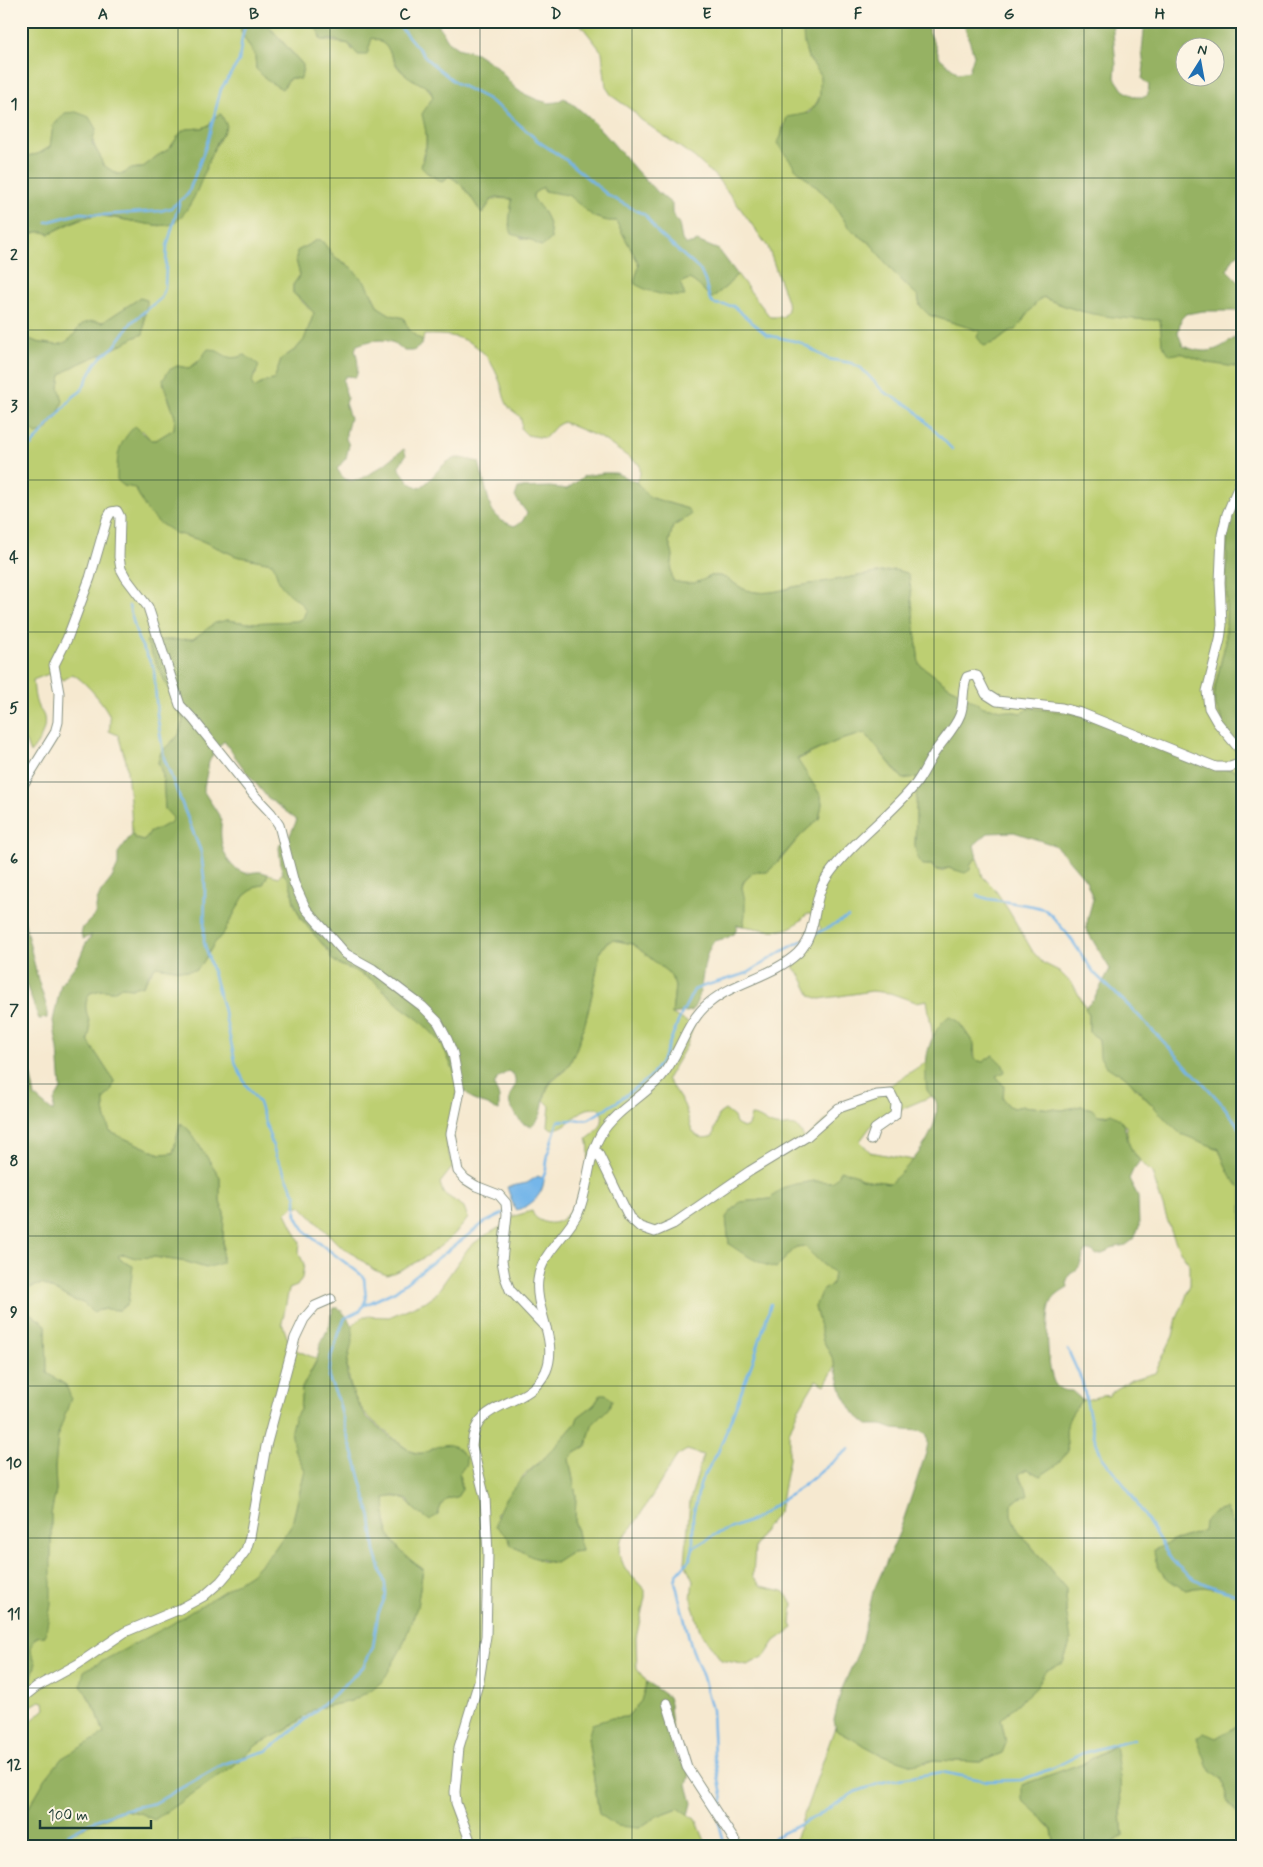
<svg xmlns="http://www.w3.org/2000/svg" width="1263" height="1867" font-family="Mynerve,sans-serif">
  <style>
    .green { fill: #bdcf72; stroke: #6e8653; fill-rule: evenodd }
    .forest { fill: #96b264; stroke: #5a784c; fill-rule: evenodd }
    .water { fill: #75b6e9; stroke: #4a7a8e }
    .lines { fill: none; stroke-linecap: round; stroke-linejoin: round }
    .stream { stroke: #75b6e9; stroke-width: 2.5 }
    .minor-casing { stroke: #8a9382; stroke-width: 11 }
    .minor { stroke: #fff; stroke-width: 9 }
    .grid { fill: none; stroke: #1f3d34; stroke-width: 1; stroke-opacity: 0.55 }
    .neatline { fill: none; stroke: #1f3d34; stroke-width: 2 }
    .grid-label { font-size: 16px; text-anchor: middle; font-weight: bold; fill: #1f3d34 }
  </style>
  <rect width="100%" height="100%" fill="#fcf5e5"/>
  <filter id="ink" filterUnits="userSpaceOnUse"><feTurbulence type="fractalNoise" baseFrequency=".02" numOctaves="2"/><feDisplacementMap in="SourceGraphic" scale="10" xChannelSelector="R" yChannelSelector="G"/><feConvolveMatrix kernelMatrix="1 2 1 2 8 2 1 2 1" color-interpolation-filters="sRGB"/></filter>
  <filter id="wash" filterUnits="userSpaceOnUse"><feTurbulence type="fractalNoise" baseFrequency=".0096" numOctaves="4" result="noise"/><feDisplacementMap in="SourceGraphic" scale="20" xChannelSelector="R" yChannelSelector="G"/><feGaussianBlur stdDeviation="1.12" result="paint"/><feColorMatrix in="noise" values="0 0 0 0 0 0 0 0 0 0 0 0 0 0 0 0 0 1.4 0 .05"/><feComposite in="paint" operator="in"/></filter>
  <g filter="url(#wash)">
    <rect width="100%" height="100%" fill="#f6e9d0"/>
    <g class="green">
      <path d="M 21,21 L 241,21 L 241,32 L 255,56 L 256,69 L 285,86 L 290,78 L 301,79 L 303,65 L 269,26 L 269,21 L 309,21 L 318,31 L 321,40 L 349,44 L 352,50 L 372,38 C 395,46 388,57 400,70 C 411,81 427,81 433,97 L 423,114 L 426,131 L 426,146 L 422,158 L 426,172 L 442,182 L 449,176 C 464,184 473,200 482,214 C 495,197 488,198 512,199 L 509,226 L 521,238 L 531,240 L 538,245 L 542,246 L 551,239 C 549,218 546,214 533,199 L 533,194 L 543,187 L 544,191 C 552,192 561,192 568,195 C 589,204 584,221 616,221 L 638,262 L 639,268 L 635,278 L 684,292 L 681,286 L 682,282 L 689,279 C 697,282 704,292 712,298 L 728,285 L 737,274 L 770,317 L 783,317 L 788,310 L 787,301 L 768,247 L 735,201 L 716,177 L 694,157 L 640,119 L 633,111 L 612,96 L 606,87 L 602,52 L 578,21 L 802,21 C 804,31 804,44 807,55 C 809,62 818,68 820,75 C 825,107 808,113 783,125 L 781,137 L 796,169 L 830,199 L 850,229 L 871,244 L 894,273 L 918,296 L 920,306 L 929,315 L 980,331 L 996,342 L 1021,323 C 1023,317 1037,302 1042,297 C 1076,313 1124,320 1161,319 L 1162,344 C 1189,358 1212,363 1242,368 L 1242,491 L 1232,512 L 1227,531 L 1226,641 L 1215,687 L 1214,703 L 1222,719 L 1223,730 L 1241,752 L 1242,771 L 1210,766 L 1021,713 L 983,707 L 947,685 L 919,664 L 909,576 L 907,573 L 894,570 L 793,587 C 777,592 762,595 746,590 C 735,586 725,573 711,576 C 707,577 704,580 700,582 C 691,585 682,583 673,581 L 671,571 L 673,555 L 669,542 L 673,526 L 682,522 L 688,509 L 649,497 L 636,482 L 640,474 L 640,465 L 601,438 L 563,422 L 556,426 L 545,438 L 527,435 L 521,429 C 524,411 513,416 507,404 C 503,397 503,389 500,382 C 486,344 464,333 424,335 L 423,340 C 413,336 407,329 404,318 L 391,315 L 378,307 L 367,285 L 347,264 L 335,257 L 321,240 L 317,240 L 297,251 L 296,260 L 300,275 L 293,285 L 293,293 L 314,313 L 304,340 L 296,349 L 281,359 L 274,380 L 266,381 L 254,388 C 250,381 252,378 257,373 L 238,358 C 228,358 222,356 214,349 C 203,354 199,362 189,368 L 177,366 L 163,383 L 175,417 L 174,429 L 156,440 L 151,440 L 142,430 L 123,484 L 124,486 L 135,487 L 138,494 L 175,533 L 200,540 L 236,556 L 272,563 C 276,568 275,572 278,578 C 283,592 300,597 306,611 L 303,618 L 297,621 L 248,623 L 227,620 L 215,624 L 193,639 L 146,641 L 183,720 L 179,735 L 161,752 L 158,762 L 163,776 L 165,809 L 173,817 L 171,823 L 149,833 L 144,841 L 136,839 L 132,834 L 131,810 L 126,761 L 118,735 L 109,731 C 110,726 111,720 109,715 C 105,704 82,678 72,674 L 64,680 L 51,673 L 33,680 C 34,689 34,698 38,707 C 40,710 43,713 44,717 C 47,730 38,744 30,753 L 26,742 L 21,739 L 21,375 L 24,378 L 23,406 L 63,401 L 59,387 L 61,375 C 76,363 93,358 111,350 C 122,345 131,338 143,334 C 146,324 143,316 147,306 L 140,298 L 103,322 C 73,317 81,338 61,344 C 56,346 47,343 41,343 C 33,341 27,339 21,332 L 21,241 C 31,235 37,228 49,234 L 78,220 L 96,215 L 161,226 L 213,151 L 227,126 L 216,116 L 209,125 L 202,128 L 186,129 L 179,135 L 169,149 L 157,156 L 142,168 C 124,166 125,185 102,164 C 101,154 92,147 93,137 L 53,126 L 50,147 L 38,154 L 21,157 Z"/>
      <path d="M 865,733 L 899,775 L 917,777 L 915,846 L 926,865 L 932,865 L 934,869 L 941,871 L 949,868 L 953,870 L 970,866 L 971,863 L 977,858 L 983,877 L 994,888 L 1009,911 L 1033,952 L 1043,963 L 1059,971 L 1074,986 L 1089,1014 L 1089,1032 L 1099,1039 L 1100,1047 L 1115,1072 C 1126,1073 1131,1083 1138,1091 C 1162,1116 1186,1136 1219,1149 C 1224,1161 1230,1181 1242,1189 L 1242,1524 L 1237,1525 L 1232,1523 L 1226,1509 L 1212,1513 L 1203,1531 L 1173,1541 L 1163,1547 L 1186,1590 C 1205,1584 1223,1589 1242,1598 L 1242,1723 L 1216,1738 L 1208,1767 L 1222,1779 L 1227,1800 L 1242,1819 L 1242,1846 L 1108,1846 L 1123,1836 C 1120,1806 1122,1775 1114,1745 L 1086,1762 L 1022,1785 L 1043,1819 L 1052,1831 L 1055,1846 L 793,1846 L 835,1727 L 836,1730 L 880,1754 L 926,1763 L 933,1760 L 980,1762 L 1002,1753 L 1006,1743 L 1001,1719 L 1038,1685 L 1044,1671 L 1063,1663 L 1071,1640 L 1066,1611 L 1066,1589 L 1029,1543 C 1019,1535 1008,1518 1011,1505 L 1022,1496 L 1023,1481 L 1019,1476 L 1020,1473 L 1027,1469 L 1040,1476 L 1058,1464 L 1068,1451 C 1064,1425 1066,1420 1082,1400 C 1094,1400 1098,1394 1109,1396 L 1110,1393 L 1131,1380 L 1155,1373 L 1173,1336 L 1177,1318 L 1185,1300 L 1190,1284 L 1190,1265 L 1180,1251 L 1171,1231 L 1152,1173 L 1137,1157 L 1129,1145 L 1126,1126 L 1109,1115 L 1097,1115 L 1092,1109 L 1081,1106 L 1062,1110 L 1023,1106 L 1013,1108 L 1008,1105 L 1003,1099 C 1005,1089 1002,1083 996,1076 L 999,1074 L 1003,1065 L 993,1055 L 983,1062 L 975,1060 L 974,1044 L 958,1021 L 943,1021 L 933,1037 L 927,1000 L 916,1002 L 890,993 L 872,991 L 820,999 L 811,996 L 801,976 L 793,967 L 821,928 L 811,914 L 807,914 C 786,938 771,930 743,926 C 746,913 740,892 743,884 C 745,879 750,875 754,872 L 767,872 L 782,858 L 801,835 L 819,819 L 822,804 L 821,796 L 797,760 L 837,741 Z"/>
      <path d="M 282,873 L 287,877 L 290,883 L 294,903 L 301,919 L 340,965 L 356,971 L 374,981 L 400,1006 L 418,1019 L 441,1042 L 460,1085 L 446,1133 L 449,1155 L 455,1167 L 451,1169 L 440,1183 L 443,1193 L 464,1207 L 468,1218 C 451,1243 415,1266 387,1275 L 374,1270 L 354,1254 L 339,1245 L 301,1206 L 293,1206 L 286,1213 L 300,1242 L 299,1253 L 304,1264 L 302,1278 L 297,1286 L 289,1289 L 282,1323 L 287,1337 L 296,1350 L 317,1359 L 302,1388 L 300,1410 L 294,1418 L 294,1449 L 305,1470 L 292,1524 L 274,1550 L 251,1574 L 81,1685 L 97,1712 L 104,1734 L 46,1778 L 21,1821 L 21,1733 L 31,1721 L 45,1709 L 44,1702 L 40,1701 L 31,1706 L 21,1709 C 21,1699 30,1689 32,1678 C 33,1668 28,1656 30,1646 C 32,1640 37,1637 41,1635 L 51,1557 L 51,1514 L 56,1490 L 55,1468 L 58,1435 L 62,1421 L 66,1412 L 47,1373 L 46,1325 L 27,1311 L 23,1297 L 26,1289 L 42,1284 L 73,1300 L 83,1302 L 92,1312 L 105,1309 L 120,1310 L 122,1261 L 118,1256 L 124,1254 L 135,1258 L 154,1257 L 187,1262 L 206,1268 L 223,1250 L 224,1213 L 220,1202 L 220,1177 L 189,1130 L 180,1123 L 173,1153 L 160,1154 L 110,1132 C 106,1120 103,1111 104,1098 L 111,1092 L 114,1081 L 88,1041 C 88,1038 90,1033 90,1029 C 89,1013 81,1009 90,993 L 101,990 L 113,991 L 120,987 L 133,988 L 143,985 L 156,966 L 187,971 L 202,964 L 214,944 L 224,932 L 244,896 L 257,886 L 263,885 L 268,874 L 279,877 Z"/>
      <path d="M 613,940 L 633,944 L 670,974 L 675,986 L 672,1014 L 689,1023 L 694,1024 L 687,1045 L 667,1079 C 672,1087 678,1095 683,1103 C 691,1118 688,1145 713,1136 L 719,1114 L 725,1110 L 734,1117 L 736,1124 L 743,1128 L 748,1126 L 751,1116 C 763,1117 765,1124 776,1126 C 783,1128 790,1123 796,1127 C 800,1129 802,1135 805,1139 L 837,1111 L 871,1093 L 889,1086 L 926,1062 L 927,1090 L 932,1096 L 892,1113 L 871,1126 L 860,1141 L 870,1152 L 913,1160 L 908,1168 L 890,1183 L 861,1179 L 855,1174 L 839,1175 L 832,1182 L 814,1181 L 796,1184 L 782,1188 L 770,1199 L 740,1202 L 726,1217 L 729,1244 L 776,1268 L 796,1247 L 804,1246 L 821,1263 L 835,1273 L 832,1284 L 821,1292 L 815,1307 L 823,1340 L 833,1359 L 835,1367 L 825,1385 L 816,1380 L 797,1412 L 789,1433 L 789,1459 L 779,1511 L 760,1536 L 755,1547 L 753,1576 L 761,1586 L 783,1591 L 793,1603 L 791,1624 L 793,1628 L 775,1641 L 765,1656 L 748,1665 L 721,1660 L 700,1631 L 691,1599 L 693,1580 L 685,1563 L 690,1501 L 703,1455 L 687,1450 L 677,1456 L 635,1523 L 621,1540 L 619,1553 L 625,1569 L 645,1590 L 645,1597 L 636,1638 L 637,1669 L 647,1682 L 641,1701 L 627,1717 L 612,1718 L 588,1738 L 599,1814 L 639,1828 L 657,1816 L 679,1808 L 696,1819 L 707,1846 L 41,1846 L 124,1810 L 140,1813 L 232,1767 L 257,1745 L 288,1729 L 314,1709 L 351,1701 L 410,1623 L 417,1607 L 423,1569 C 408,1559 388,1543 386,1523 C 385,1515 386,1506 384,1498 C 399,1495 407,1498 415,1510 L 438,1515 C 441,1503 444,1498 457,1497 L 462,1489 L 459,1474 L 466,1464 L 434,1448 C 419,1458 410,1452 397,1441 C 374,1421 356,1412 349,1379 C 349,1374 347,1369 347,1364 C 349,1348 355,1343 351,1326 L 364,1316 L 389,1317 L 426,1301 L 435,1295 L 469,1247 L 484,1236 L 508,1223 L 511,1217 L 532,1211 C 534,1217 537,1219 542,1221 C 575,1237 595,1158 587,1139 C 598,1131 607,1123 600,1108 C 596,1108 591,1108 587,1109 C 573,1114 569,1128 552,1129 L 548,1126 L 550,1106 L 544,1100 C 549,1075 561,1080 570,1063 C 587,1029 593,990 600,952 L 606,943 ZM 601,1395 L 608,1409 L 592,1425 L 586,1447 L 575,1453 L 569,1459 L 576,1495 L 575,1522 L 581,1551 L 572,1552 L 555,1563 L 541,1561 L 511,1545 L 509,1539 L 496,1515 L 524,1475 L 547,1456 L 576,1423 L 578,1417 L 594,1405 Z"/>
    </g>
    <g class="forest">
      <polygon points="241,21 269,21 269,27 303,65 301,79 290,78 282,89 268,81 256,69 255,56 241,32"/>
      <path d="M 309,21 L 436,21 L 449,42 L 457,48 L 476,53 L 497,67 L 515,88 L 522,93 L 538,100 L 549,103 L 557,102 L 564,98 C 597,119 619,153 646,181 C 654,189 663,197 672,204 L 672,213 L 679,224 L 682,240 L 685,244 L 692,244 L 697,241 L 719,250 L 737,274 L 728,285 L 712,298 C 704,292 697,282 689,279 L 682,282 L 681,285 L 685,296 C 666,297 651,293 635,284 C 634,276 640,270 638,262 L 616,221 L 608,221 L 594,217 L 568,195 L 544,191 L 543,187 L 533,194 L 533,198 C 546,215 549,217 551,239 L 543,246 L 538,245 L 531,240 L 512,234 C 507,222 511,212 512,199 L 496,197 L 492,199 L 482,214 C 473,201 465,184 449,176 L 442,182 L 426,172 L 421,167 C 422,159 425,154 426,147 C 428,136 424,124 422,114 L 433,97 L 430,89 C 420,83 407,78 400,69 C 389,56 392,44 372,38 L 367,55 L 358,55 L 349,44 L 333,40 L 321,40 L 318,31 Z"/>
      <path d="M 802,21 L 925,21 L 940,58 L 958,73 L 969,71 L 974,55 L 963,21 L 1112,21 L 1116,65 L 1115,78 L 1123,90 L 1135,97 L 1145,97 L 1148,94 L 1149,85 L 1142,79 L 1144,66 L 1142,52 L 1145,21 L 1242,21 L 1242,251 L 1234,257 L 1227,270 L 1242,285 L 1242,311 L 1203,311 L 1186,314 L 1181,319 L 1178,333 L 1183,346 C 1212,357 1218,349 1242,333 L 1242,368 L 1208,363 L 1181,353 L 1170,355 L 1162,344 L 1160,320 C 1117,319 1083,316 1043,297 C 1031,306 1025,319 1016,330 L 1010,331 L 996,342 L 984,346 L 977,337 L 980,331 L 929,315 L 920,306 L 918,296 L 894,273 L 871,244 L 850,229 L 830,199 L 796,169 L 777,143 L 781,137 L 787,117 L 809,113 L 818,102 L 820,96 L 820,74 L 808,57 L 804,44 ZM 1186,48 L 1216,48 L 1216,78 L 1186,78 Z"/>
      <path d="M 76,112 L 89,117 L 96,129 L 92,143 L 101,158 L 102,164 L 117,174 L 124,174 L 129,169 L 142,168 L 157,156 L 169,149 L 182,131 L 186,129 L 202,128 L 209,125 L 216,116 L 221,114 L 227,126 C 222,135 216,143 212,153 C 202,176 196,203 177,221 C 164,234 114,214 95,215 C 78,217 63,227 49,234 C 37,228 31,235 21,241 L 21,157 L 38,154 L 50,147 L 53,126 L 65,113 Z"/>
      <path d="M 317,240 L 321,240 L 335,257 L 352,268 L 367,285 L 378,307 L 391,315 L 404,318 C 407,329 413,336 423,340 L 422,345 L 413,351 L 404,351 C 391,336 374,339 357,345 L 355,350 C 358,358 359,369 356,377 L 346,376 L 343,380 L 347,398 L 345,403 L 350,418 L 346,433 L 346,439 L 349,445 L 346,458 L 337,469 C 340,473 343,479 348,480 C 362,485 393,457 404,449 L 406,455 L 398,467 L 410,483 L 419,488 C 433,481 442,459 458,458 C 465,458 473,461 479,462 L 491,509 L 500,520 L 514,526 L 522,522 L 527,513 L 515,497 L 518,488 L 550,487 L 567,489 L 584,476 L 603,473 L 616,473 L 636,482 L 649,497 L 688,509 L 691,515 L 673,526 L 669,542 L 673,555 L 671,571 L 673,581 C 682,583 691,585 700,581 C 704,580 707,577 711,576 C 725,573 735,586 746,590 C 762,595 777,592 793,587 L 894,570 L 907,573 L 909,576 L 919,664 L 947,685 L 983,707 L 1021,713 L 1030,708 L 1078,714 L 1210,766 L 1241,771 L 1241,752 L 1223,730 L 1222,719 L 1214,703 L 1215,687 L 1226,641 L 1227,531 L 1232,512 L 1242,491 L 1242,1189 C 1230,1181 1224,1161 1219,1149 L 1181,1134 L 1169,1123 L 1129,1080 L 1121,1073 L 1115,1072 L 1106,1066 L 1100,1057 L 1099,1039 L 1089,1032 L 1089,1014 L 1085,1008 L 1094,999 L 1110,969 L 1086,929 L 1088,918 L 1093,899 L 1086,880 L 1062,852 L 1054,845 L 1014,832 L 988,833 L 974,845 L 977,858 L 971,863 L 970,870 L 965,873 L 949,868 L 937,870 L 932,865 L 923,865 L 917,857 L 915,846 L 917,777 L 903,779 L 865,733 L 837,741 L 797,759 L 821,796 L 822,804 L 819,819 L 801,835 L 773,867 L 767,872 L 754,872 L 743,882 L 742,888 L 745,900 L 745,915 L 743,926 L 737,925 L 735,933 L 727,938 L 714,941 C 698,965 707,987 692,1011 L 672,1014 L 675,986 L 670,974 L 633,944 L 613,940 L 606,943 L 600,952 C 593,990 587,1028 570,1063 C 565,1073 551,1077 547,1088 C 541,1102 545,1116 532,1126 C 523,1125 520,1122 516,1115 C 514,1112 511,1109 510,1105 C 507,1092 519,1089 514,1075 L 508,1071 L 497,1079 L 494,1086 L 499,1097 L 499,1110 L 495,1110 L 488,1105 L 473,1100 L 460,1085 L 441,1042 L 418,1019 L 400,1006 L 374,981 L 356,971 L 340,965 L 331,959 L 330,952 C 317,937 302,924 295,905 C 291,893 293,881 282,873 L 279,848 L 280,844 L 290,835 L 297,820 L 267,797 L 247,773 L 224,741 L 214,752 L 209,762 L 204,787 L 204,792 L 222,820 C 218,838 223,867 245,873 C 250,874 251,872 256,872 C 260,871 264,873 268,874 L 263,885 L 257,886 L 244,896 L 224,932 L 214,944 L 202,964 L 196,970 L 187,971 L 156,966 L 149,974 L 143,985 L 133,988 L 120,987 L 113,991 L 101,990 L 90,993 C 81,1009 89,1013 90,1029 C 90,1033 88,1038 88,1041 L 114,1081 L 111,1092 L 104,1098 C 103,1111 106,1120 110,1132 L 160,1154 L 173,1153 L 181,1123 L 189,1130 L 220,1177 L 220,1202 L 224,1213 L 222,1263 L 206,1268 L 187,1262 L 154,1257 L 135,1258 L 124,1254 L 118,1256 L 122,1261 L 133,1266 L 128,1303 L 120,1310 L 105,1309 L 92,1312 L 83,1303 L 73,1300 L 42,1284 L 26,1289 L 23,1297 L 27,1311 L 46,1325 L 47,1373 L 66,1385 L 71,1398 L 58,1435 L 55,1468 L 56,1490 L 51,1514 L 51,1605 L 45,1636 L 36,1637 C 29,1647 30,1652 36,1663 L 26,1696 L 21,1703 L 21,1027 L 35,1097 L 53,1112 L 54,1101 L 61,1089 L 58,1049 L 53,1021 L 61,984 L 78,962 L 85,945 L 92,935 L 83,939 L 81,934 L 83,927 L 95,915 L 97,901 L 101,892 L 112,878 L 118,865 L 118,853 L 132,834 L 136,839 L 144,841 L 149,833 L 170,823 L 173,818 L 165,809 L 163,776 L 158,762 L 161,752 L 179,735 L 183,720 L 146,641 L 193,639 L 215,623 L 227,620 L 248,623 L 297,621 L 303,618 L 306,611 C 301,599 289,596 281,585 C 276,578 277,570 272,563 L 236,556 L 200,540 L 175,533 L 158,522 L 146,509 L 135,488 L 124,486 L 117,480 C 117,454 117,445 135,426 L 151,440 L 156,440 L 174,429 L 175,417 L 163,380 L 169,370 L 177,366 L 189,368 L 198,362 L 208,349 C 225,350 223,363 245,355 L 259,365 C 257,373 249,380 254,388 L 266,381 L 274,380 L 281,359 L 296,349 L 304,340 L 314,313 L 303,301 L 293,293 L 293,285 L 300,275 L 296,260 L 297,251 Z"/>
      <path d="M 140,298 L 147,300 C 148,307 144,310 144,317 C 144,323 145,327 143,334 C 131,338 122,345 111,350 C 93,358 76,363 61,375 L 59,387 L 63,401 L 57,417 L 46,431 L 36,434 L 27,425 L 23,406 L 24,378 L 21,375 L 21,332 C 27,339 33,341 41,343 C 47,343 56,346 61,344 C 82,337 72,317 103,322 Z"/>
      <polygon points="21,907 38,980 47,1008 47,1018 39,1019 21,971"/>
      <path d="M 949,1016 L 958,1021 L 974,1044 L 973,1056 L 975,1060 L 983,1062 L 993,1055 L 1003,1065 L 1005,1072 L 996,1076 L 1004,1086 L 1003,1099 L 1008,1105 L 1013,1108 L 1023,1106 L 1062,1110 L 1081,1106 L 1092,1109 L 1098,1115 L 1105,1116 L 1111,1113 C 1126,1121 1124,1129 1129,1144 C 1131,1150 1136,1156 1140,1161 L 1133,1170 L 1129,1179 L 1138,1196 L 1139,1227 L 1137,1232 L 1134,1239 L 1126,1245 L 1111,1248 L 1106,1253 L 1097,1255 L 1092,1251 L 1085,1251 C 1081,1262 1081,1269 1070,1274 L 1067,1281 L 1068,1288 C 1061,1292 1054,1296 1051,1303 C 1045,1317 1047,1371 1055,1384 C 1059,1390 1066,1391 1072,1391 L 1082,1400 C 1066,1420 1064,1425 1068,1451 L 1058,1464 L 1040,1476 L 1027,1469 L 1020,1473 L 1019,1476 L 1026,1487 L 1028,1496 C 1021,1496 1016,1500 1011,1505 L 1011,1515 L 1018,1530 L 1066,1589 L 1066,1611 L 1071,1640 L 1063,1663 L 1045,1671 L 1038,1685 L 1001,1719 L 1006,1743 L 1002,1753 L 980,1762 L 933,1760 L 913,1765 L 880,1754 L 836,1730 L 834,1720 L 841,1691 L 860,1648 L 873,1592 L 899,1533 L 926,1453 L 928,1443 L 927,1435 L 919,1431 L 893,1429 L 882,1425 L 868,1425 L 854,1413 L 843,1394 L 833,1359 L 823,1340 L 815,1307 L 821,1292 L 832,1284 L 834,1273 L 821,1263 L 804,1246 L 796,1247 L 776,1268 C 759,1264 743,1254 729,1244 L 726,1217 L 740,1202 L 770,1199 L 782,1188 L 796,1184 L 814,1181 L 832,1182 L 839,1175 L 840,1170 L 855,1174 L 861,1179 L 890,1183 C 911,1165 937,1136 937,1106 C 937,1099 930,1096 927,1090 C 926,1086 926,1079 926,1074 C 925,1052 932,1030 949,1016 Z"/>
      <path d="M 334,1308 L 339,1308 C 362,1332 351,1338 347,1364 C 345,1380 356,1404 367,1417 C 374,1424 406,1451 415,1453 C 429,1457 440,1438 455,1447 C 459,1449 463,1454 466,1457 L 466,1464 L 459,1474 L 462,1489 L 457,1497 C 444,1498 441,1503 438,1515 L 429,1520 L 415,1510 L 408,1500 L 395,1496 L 385,1498 C 386,1506 385,1515 386,1523 C 388,1542 408,1559 423,1569 L 417,1607 L 402,1647 L 383,1681 L 368,1692 L 351,1701 L 314,1709 L 288,1729 L 257,1745 L 232,1767 L 154,1820 L 140,1813 L 124,1810 L 41,1846 L 25,1846 L 21,1831 L 21,1821 L 46,1778 L 62,1758 L 104,1734 L 97,1712 L 81,1684 L 84,1671 L 170,1625 L 251,1574 L 274,1550 L 292,1524 L 305,1470 L 294,1449 L 291,1430 L 294,1418 L 300,1410 L 302,1388 L 317,1360 L 320,1345 L 330,1324 L 331,1315 Z"/>
      <path d="M 601,1394 L 606,1394 L 612,1400 L 608,1409 L 592,1425 L 586,1447 L 575,1453 L 569,1459 L 576,1495 L 575,1522 L 581,1551 L 572,1552 L 555,1563 L 532,1557 L 511,1545 L 509,1539 L 496,1526 C 497,1497 528,1474 547,1455 C 557,1445 566,1434 576,1423 L 578,1417 L 594,1405 Z"/>
      <path d="M 1227,1509 L 1232,1523 L 1237,1525 L 1242,1524 L 1242,1598 C 1223,1589 1205,1584 1186,1590 C 1167,1580 1156,1572 1154,1550 L 1173,1541 L 1203,1531 L 1204,1522 L 1212,1513 Z"/>
      <polygon points="647,1682 668,1697 670,1704 674,1754 679,1759 686,1761 690,1774 687,1785 692,1803 689,1815 678,1808 657,1816 639,1828 617,1826 599,1814 588,1738 592,1724 612,1718 627,1717 641,1701"/>
      <polygon points="1242,1723 1242,1819 1227,1800 1222,1779 1208,1767 1197,1738 1204,1733 1216,1738"/>
      <polygon points="1115,1745 1120,1778 1121,1815 1123,1836 1108,1846 1055,1846 1052,1830 1043,1819 1022,1800 1022,1785 1086,1762"/>
    </g>
    <path class="water" d="M 538,1176 L 544,1179 C 544,1194 530,1208 515,1210 L 507,1187 L 527,1183 Z"/>
    <g class="lines">
      <g class="stream">
        <polyline points="395,21 429,61 456,83 486,98 504,111 538,141 566,160 609,196 645,215 658,233 700,270 705,281 710,300 714,304 733,306 767,335 799,342 828,359 851,363 861,368 884,392 913,408 952,449"/>
        <polyline points="400,27 432,21"/>
        <polyline points="47,222 81,213 103,215 160,211 171,208 188,194 207,143 221,89 239,61 242,38 246,21"/>
        <polyline points="31,446 73,397 81,391 95,364 102,356 114,347 132,322 161,298 165,287 167,246 179,204"/>
        <polyline points="978,896 989,899 1033,906 1044,909 1051,915 1069,936 1094,973 1133,1010 1204,1084 1223,1105 1242,1131"/>
        <polyline points="814,935 848,917"/>
        <polyline points="542,1181 546,1169 548,1153 558,1121 589,1119 618,1101 650,1077 663,1059 680,1017 694,990 704,986 748,973 776,955 803,940"/>
        <polyline points="365,1305 395,1291 484,1223 504,1213"/>
        <path d="M 1068,1350 L 1082,1381 L 1094,1436 L 1102,1457 L 1130,1492 L 1171,1559 C 1189,1581 1214,1589 1242,1595"/>
        <polyline points="693,1548 716,1534 755,1519 803,1486 849,1449"/>
        <polyline points="721,1811 723,1799 714,1755 712,1710 703,1677 691,1646 675,1581 677,1574 690,1559 693,1548 693,1515 701,1481 718,1452 726,1432 754,1358 771,1304"/>
        <polyline points="719,1823 725,1846"/>
        <polyline points="37,1846 61,1838 91,1822 122,1810 155,1803 223,1764 266,1751 275,1745 335,1694 363,1667 373,1647 378,1614 386,1595 385,1584 375,1551 371,1518 357,1465 346,1431 338,1399 329,1379 331,1356 342,1325 345,1318 361,1310 366,1299 364,1278 359,1273 314,1239 306,1232 300,1223 296,1215 296,1196 276,1156 259,1103 246,1085 236,1065 223,1007 204,942 205,886 201,852 164,758 157,714 154,668 138,639 129,606"/>
        <polyline points="763,1846 777,1836 817,1816 855,1792 887,1781 942,1772 987,1781 1021,1780 1053,1768 1083,1753 1133,1739"/>
      </g>
    </g>
  </g>
  <g filter="url(#ink)">
    <g class="lines">
      <defs>
        <g id="minor">
          <polyline points="1242,478 1227,514 1222,535 1220,582 1222,625 1220,640 1207,691 1209,708 1217,722 1242,752"/>
          <polyline points="21,788 55,733 58,722 59,693 54,665 67,639 90,578 107,519 111,512 117,511 120,517 119,557 121,569 126,578 148,607 180,705 193,719 255,796 271,813 279,825 294,883 306,909 346,954 373,969 422,1006 438,1022 447,1039 453,1054 460,1091 451,1134 458,1171 465,1179 476,1186 499,1195 506,1203 507,1214 502,1261 505,1277 510,1290 546,1328"/>
          <polyline points="593,1152 598,1153 629,1217 640,1227 655,1232 673,1224 750,1171 806,1137 839,1108 877,1095 891,1094 896,1104 895,1115 875,1129 871,1140"/>
          <polyline points="21,1699 36,1687 78,1664 125,1632 180,1609 204,1596 221,1581 238,1561 246,1550 250,1537 266,1446 295,1338 304,1319 315,1306 331,1299"/>
          <polyline points="667,1703 687,1767 738,1846"/>
          <path d="M 472,1846 L 456,1803 L 455,1792 L 459,1747 L 479,1681 L 486,1636 L 488,1553 L 485,1498 L 472,1446 C 474,1396 528,1411 546,1371 C 559,1340 534,1310 538,1280 C 541,1253 567,1236 578,1213 C 589,1188 587,1158 601,1134 C 616,1110 643,1097 661,1077 C 680,1055 685,1022 709,1003 C 735,981 772,977 798,953 C 819,932 811,900 827,877 C 851,842 888,818 915,785 C 923,775 928,762 935,752 C 943,740 955,728 960,715 C 965,703 961,689 967,677 L 973,675 L 977,676 L 986,694 L 997,701 L 1062,708 L 1081,713 L 1216,767 L 1230,767 L 1242,763"/>
        </g>
      </defs>
      <use href="#minor" class="minor-casing"/>
      <use href="#minor" class="minor"/>
    </g>
  </g>
  <path class="grid" d="M 178,21 L 178,1846M 330,21 L 330,1846M 480,21 L 480,1846M 632,21 L 632,1846M 782,21 L 782,1846M 934,21 L 934,1846M 1084,21 L 1084,1846M 21,178 L 1242,178M 21,330 L 1242,330M 21,480 L 1242,480M 21,632 L 1242,632M 21,782 L 1242,782M 21,933 L 1242,933M 21,1084 L 1242,1084M 21,1236 L 1242,1236M 21,1386 L 1242,1386M 21,1538 L 1242,1538M 21,1688 L 1242,1688"/>
  <rect width="1263" height="1867" fill="none" stroke="#fcf5e5" stroke-width="55"/>
  <g transform="translate(1200 62) rotate(11)"><circle r="24" fill="#fcf5e5" stroke="#a4ab9e"/>
  <path d="M0-4L9 19L0 12L-9 19Z" fill="#1f6fb2"/>
  <text y="-8" font-size="14" font-weight="bold" text-anchor="middle" fill="#1f3d34">N</text>
  </g>
  <path d="M40 1820v8h111v-8" fill="none" stroke="#1f3d34" stroke-width="2.5"/>
  <text x="48" y="1820" font-size="15" fill="#1f3d34" stroke="#fcf5e5" stroke-width="4" paint-order="stroke">100 m</text>
  <rect x="28" y="28" width="1208" height="1812" class="neatline"/>
  <g class="grid-label">
    <text x="103" y="19">A</text>
    <text x="254" y="19">B</text>
    <text x="405" y="19">C</text>
    <text x="556" y="19">D</text>
    <text x="707" y="19">E</text>
    <text x="858" y="19">F</text>
    <text x="1009" y="19">G</text>
    <text x="1160" y="19">H</text>
    <text x="14" y="109">1</text>
    <text x="14" y="260">2</text>
    <text x="14" y="411">3</text>
    <text x="14" y="562">4</text>
    <text x="14" y="713">5</text>
    <text x="14" y="864">6</text>
    <text x="14" y="1015">7</text>
    <text x="14" y="1166">8</text>
    <text x="14" y="1317">9</text>
    <text x="14" y="1468">10</text>
    <text x="14" y="1619">11</text>
    <text x="14" y="1770">12</text>
  </g>
</svg>
